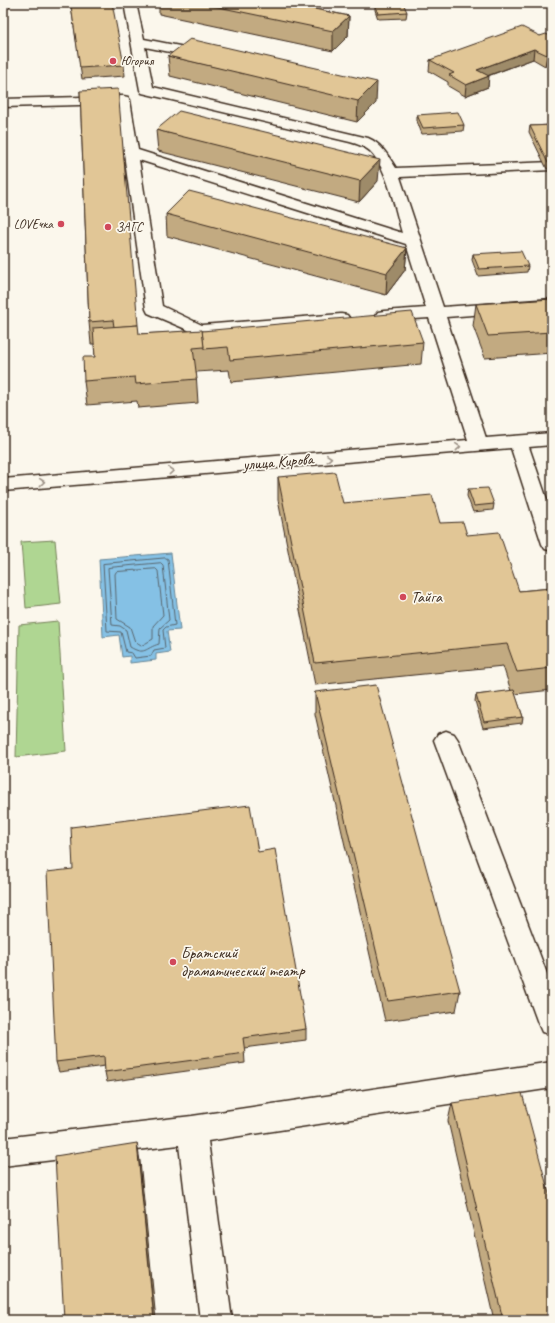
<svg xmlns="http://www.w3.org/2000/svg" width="555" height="1323" font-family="Caveat,sans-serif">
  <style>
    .green { fill: #afd692; stroke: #758058 }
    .water { fill: #85c1e5; stroke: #678595 }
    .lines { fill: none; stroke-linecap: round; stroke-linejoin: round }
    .shore { stroke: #59666e; stroke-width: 1 }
    .minor-casing { stroke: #3b2a1e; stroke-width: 3 }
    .minor { fill: #fbf7ec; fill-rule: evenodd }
    .wall { fill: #c2aa81; stroke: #3b2a1e }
    .shaded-wall { fill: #9e8b69; stroke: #3b2a1e }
    .building { fill: #e1c696; stroke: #3b2a1e }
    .oneway { stroke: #9b9085 }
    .poi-dot { fill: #d1495b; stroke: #fbf7ec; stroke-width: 1.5 }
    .labels { text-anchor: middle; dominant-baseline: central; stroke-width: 3.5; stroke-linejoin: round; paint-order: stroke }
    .far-poi-label { font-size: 13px; fill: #3b2a1e; stroke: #fbf7ec; text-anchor: start }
    .street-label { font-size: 16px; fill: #3b2a1e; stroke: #fbf7ec }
    .poi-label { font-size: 16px; fill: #3b2a1e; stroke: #fbf7ec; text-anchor: start }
  </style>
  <rect width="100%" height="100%" fill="#fbf7ec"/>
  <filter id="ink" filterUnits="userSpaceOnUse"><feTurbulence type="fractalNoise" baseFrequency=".025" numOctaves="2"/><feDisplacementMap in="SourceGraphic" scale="8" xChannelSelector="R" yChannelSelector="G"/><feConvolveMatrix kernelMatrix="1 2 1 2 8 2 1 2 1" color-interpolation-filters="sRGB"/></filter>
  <g filter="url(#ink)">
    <g class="green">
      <polygon points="55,540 61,604 26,608 21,542"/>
      <polygon points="58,621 66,751 16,757 19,625"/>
    </g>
    <polygon class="water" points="171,553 180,630 167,631 170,652 156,654 156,660 130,663 130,656 122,657 119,635 103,637 99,559"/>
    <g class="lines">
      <g class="shore">
        <polygon points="166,558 168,559 175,625 166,627 163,630 165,648 154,650 151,656 135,658 132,653 126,652 121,632 107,631 103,564"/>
        <path d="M 161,563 L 163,565 L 169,620 L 160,628 L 159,644 C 145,648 145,656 130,647 L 126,630 L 120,626 L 112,625 L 108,568 Z"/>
        <polygon points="156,569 158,571 163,615 153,626 153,639 141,646 135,642 130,627 117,619 115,574 116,572"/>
      </g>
      <defs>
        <g id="minor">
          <polygon points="3,3 11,3 9,6 3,7"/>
          <path d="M 124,3 L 136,3 L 144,39 L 205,51 L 210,52 L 212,55 L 210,58 L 205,59 L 145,47 L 153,87 L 368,138 C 382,144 388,156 396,168 L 552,162 L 552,170 L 400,177 L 443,307 L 552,299 L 552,309 L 446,317 L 486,438 L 552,433 L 552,445 L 529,447 L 552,514 L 552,551 L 545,549 L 542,544 L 511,448 L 3,491 L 3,479 L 468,440 L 429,318 L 384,321 L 378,320 L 375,316 L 378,312 L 384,311 L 426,308 L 406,244 L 139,160 L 162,306 L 202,325 L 341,314 L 347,315 L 350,319 L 347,323 L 341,324 L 200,335 L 148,313 L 146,309 L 117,104 L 3,107 L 3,99 L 123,96 L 128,97 L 130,100 L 138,150 L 402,233 C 395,209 388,169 370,151 C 364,146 357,144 350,142 L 142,93 L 140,90 Z"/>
          <polygon points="446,731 454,734 458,740 552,987 552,1035 542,1032 538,1023 434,740 438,734"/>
          <polygon points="552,1062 552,1088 208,1141 232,1320 200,1320 179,1145 3,1166 3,1138 192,1116"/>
        </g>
      </defs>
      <use href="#minor" class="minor-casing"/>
      <use href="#minor" class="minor"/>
    </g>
    <g class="wall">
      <polygon points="159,3 285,3 293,5 293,3 330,3 330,7 307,7 349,16 348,36 333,51 159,14"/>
      <polygon points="375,4 407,12 406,18 378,19 375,10"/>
      <polygon points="71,6 124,65 125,76 82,79"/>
      <polygon points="540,36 552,37 552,63 545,66 533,59 488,76 488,87 465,96 448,86 448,82 429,71 430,60"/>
      <polygon points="168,56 376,103 357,122 170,76"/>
      <polygon points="80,91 139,334 202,331 423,342 421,364 231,382 229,370 196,372 198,403 138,408 137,401 87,405 84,381 95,357 94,344 91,344 89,322"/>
      <polygon points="417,115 464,125 463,131 422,134 417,121"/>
      <polygon points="552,125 552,168 547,169 529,132 530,126"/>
      <polygon points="156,130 378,181 359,202 158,151"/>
      <polygon points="166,214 407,248 405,270 386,295 167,236"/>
      <polygon points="473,254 528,266 527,272 478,276 472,260"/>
      <polygon points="552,299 552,353 485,358 473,326 476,304"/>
      <polygon points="278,477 343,503 440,523 467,535 519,591 552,588 552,690 515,694 523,717 522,723 483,728 475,701 476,695 511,691 503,666 315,685 278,500"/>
      <polygon points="468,489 494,504 493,510 473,512 467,496"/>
      <polygon points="315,692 460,991 456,1011 385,1021 315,714"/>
      <polygon points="258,852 306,1029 306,1040 244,1048 245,1063 107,1082 105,1072 105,1066 59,1072 56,1062"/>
      <polygon points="452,1103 552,1320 494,1320 448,1121"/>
    </g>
    <g class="shaded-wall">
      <polygon points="349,16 348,36 333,51 333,31"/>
      <polygon points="534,49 533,59 476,80 477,70"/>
      <polygon points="552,53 552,63 545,66 547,55"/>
      <polygon points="489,76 488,87 465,96 466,85"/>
      <polygon points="377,82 376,103 357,122 358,101"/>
      <polygon points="380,160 378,181 359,202 360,181"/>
      <polygon points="407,248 405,270 386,295 387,273"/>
      <polygon points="137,1143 140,1161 156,1320 154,1320"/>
    </g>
    <g class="building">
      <polygon points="108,3 112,3 124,65 80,68 71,6"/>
      <polygon points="199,3 285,3 349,16 333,31"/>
      <polygon points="398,3 403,3 407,12 378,14 375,4"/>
      <polygon points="522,27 540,36 546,34 552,37 552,53 547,55 534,49 477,70 489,76 466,85 449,75 454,73 430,60"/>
      <polygon points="190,39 377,82 358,101 168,56"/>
      <polygon points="118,89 138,325 114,327 113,320 89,322 80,91"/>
      <polygon points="179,111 380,160 360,181 156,130"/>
      <polygon points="458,112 464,125 423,128 417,115"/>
      <polygon points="552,125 552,162 548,163 530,126"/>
      <polygon points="189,191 407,248 387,273 166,214"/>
      <polygon points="521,251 528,266 479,269 473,254"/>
      <polygon points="552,299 552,332 488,336 476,304"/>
      <polygon points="412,312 423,342 230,360 228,347 204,349 202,331"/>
      <polygon points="138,325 139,334 202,330 204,347 193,348 197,379 136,384 135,377 84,381 83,357 95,357 93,328"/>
      <polygon points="335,472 343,503 432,495 440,523 463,522 467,535 499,532 519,591 552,588 552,668 517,672 507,644 315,663 278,477"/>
      <polygon points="488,488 494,504 474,506 468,489"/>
      <polygon points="376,685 460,991 388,1001 315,692"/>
      <polygon points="514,690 523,717 484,722 476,695"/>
      <polygon points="250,805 258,852 275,849 306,1029 243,1038 245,1053 105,1072 104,1056 56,1062 47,872 73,869 71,827"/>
      <polygon points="522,1093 552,1205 552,1320 503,1320 452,1103"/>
      <polygon points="137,1143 154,1320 64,1320 55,1156"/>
    </g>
    <defs><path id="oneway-chevron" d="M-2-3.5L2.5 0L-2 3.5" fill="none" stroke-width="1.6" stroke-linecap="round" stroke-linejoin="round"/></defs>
    <g class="oneway">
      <use href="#oneway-chevron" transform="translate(458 447) rotate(-5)"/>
      <use href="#oneway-chevron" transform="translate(329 458) rotate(-5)"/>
      <use href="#oneway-chevron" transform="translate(171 471) rotate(-5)"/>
      <use href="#oneway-chevron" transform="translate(42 482) rotate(-5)"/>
    </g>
  </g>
  <g class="poi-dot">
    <circle cx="113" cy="61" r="4"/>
    <circle cx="61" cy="224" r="4"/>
    <circle cx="108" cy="227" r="4"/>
    <circle cx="403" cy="597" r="4"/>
    <circle cx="173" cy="962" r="4"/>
  </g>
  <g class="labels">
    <g class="far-poi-label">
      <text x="121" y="61">Югория</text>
      <text x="53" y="224" text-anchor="end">LOVEчка</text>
      <text x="116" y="227">ЗАГС</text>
    </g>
    <g class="street-label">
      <text transform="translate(278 462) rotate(-5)">улица Кирова</text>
    </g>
    <g class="poi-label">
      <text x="411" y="597">Тайга</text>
      <text x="181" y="953">Братский<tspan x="181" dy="18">драматический театр</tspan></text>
    </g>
  </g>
  <rect width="555" height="1323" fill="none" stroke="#fbf7ec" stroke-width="16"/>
  <rect x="8" y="8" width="539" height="1307" fill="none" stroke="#3b2a1e" stroke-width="1.5" filter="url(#ink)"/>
</svg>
